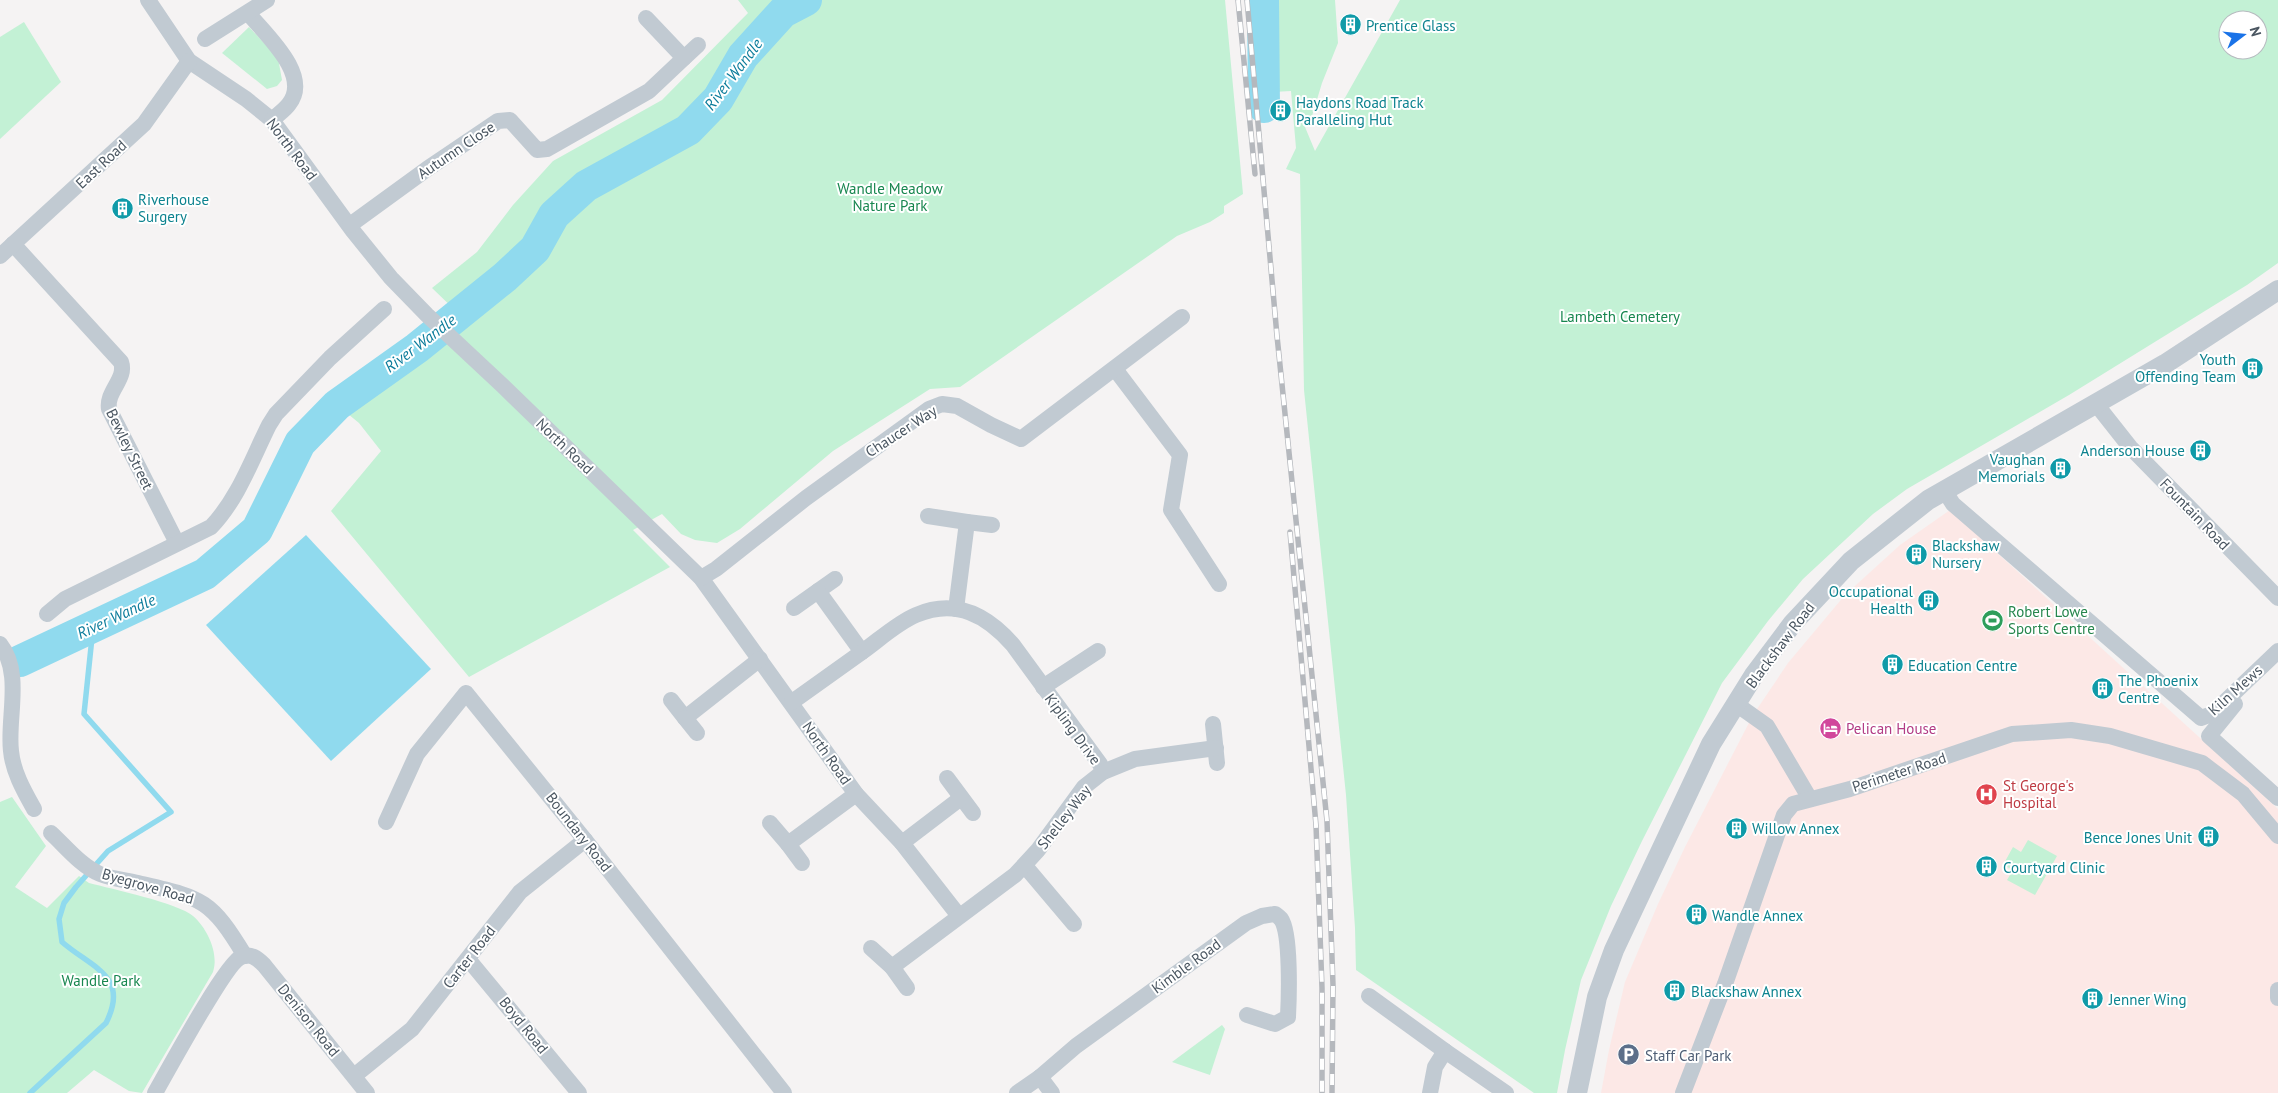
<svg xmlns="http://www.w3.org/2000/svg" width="2278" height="1093" font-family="'PT Sans',sans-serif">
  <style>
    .medical { fill: #fce8e6 }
    .green { fill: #c3f1d5; fill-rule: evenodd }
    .water { fill: #90daee }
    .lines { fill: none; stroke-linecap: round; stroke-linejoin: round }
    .stream { stroke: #90daee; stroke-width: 5.5 }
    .river { stroke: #90daee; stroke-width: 32 }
    .minor { stroke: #c1cad2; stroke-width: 16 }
    .tertiary { stroke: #c1cad2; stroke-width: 20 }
    .rail-casing { stroke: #b5b8bd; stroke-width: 5.5 }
    .rail { stroke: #fff; stroke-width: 4; stroke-dasharray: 11; stroke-linecap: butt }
    .labels { text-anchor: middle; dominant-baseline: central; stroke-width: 4; stroke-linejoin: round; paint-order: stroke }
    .culture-label { font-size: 15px; fill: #0d838f; stroke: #fff; text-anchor: start }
    .street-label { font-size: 15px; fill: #4a5661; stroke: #fff }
    .park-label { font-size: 15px; fill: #17864f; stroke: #fff }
    .leisure-label { font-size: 15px; fill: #27864d; stroke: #fff; text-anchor: start }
    .hotel-label { font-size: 15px; fill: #b23c85; stroke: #fff; text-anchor: start }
    .health-label { font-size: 15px; fill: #be3a42; stroke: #fff; text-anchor: start }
    .service-label { font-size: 15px; fill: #4e5e75; stroke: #fff; text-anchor: start }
    .water-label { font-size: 16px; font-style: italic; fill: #0c7c9b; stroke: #fff }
  </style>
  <rect width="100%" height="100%" fill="#f5f3f3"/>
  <polygon class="medical" points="1950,510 2278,809 2278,1093 1601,1093 1609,1050 1625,982 1658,904 1685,847 1753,715 1788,663 1845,595 1900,545"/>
  <g class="green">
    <polygon points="738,0 1225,0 1243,194 1224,206 1224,213 1210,222 1177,236 960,387 930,389 833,451 740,529 717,543 695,540 681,534 662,514 633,530 670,567 469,677 331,511 381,451 359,423 337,405 417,348 459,314 432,288 477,252 513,205 553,161 662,100 748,13"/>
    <path d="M 1267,0 L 1335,0 L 1338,43 L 1322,83 L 1312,116 L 1305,127 L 1315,151 L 1400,0 L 2278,0 L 2278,263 L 2247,285 L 2069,395 L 1907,489 L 1873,514 L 1803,579 L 1768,621 L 1722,683 L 1642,841 L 1611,906 L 1581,980 L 1565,1050 L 1557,1093 L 1534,1093 L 1356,970 L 1355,928 L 1346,795 L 1304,390 L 1300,174 L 1286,169 L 1296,148 L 1291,91 L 1273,92 ZM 2228,20 L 2258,20 L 2258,50 L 2228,50 Z"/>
    <polygon points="24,22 61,82 0,139 0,37"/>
    <polygon points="249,27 278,58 282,80 277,86 267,89 222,53"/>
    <path d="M 12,797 L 46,846 L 15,887 L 47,908 L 79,876 L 89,883 C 112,889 178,903 193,916 C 208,929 219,954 213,972 L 142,1093 L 129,1091 L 94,1070 L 67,1093 L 0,1093 L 0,802 Z"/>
    <polygon points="2028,840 2057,856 2035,895 2007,880 2013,870 2003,865 2013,847 2021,852"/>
    <polygon points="1222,1025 1225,1029 1210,1075 1172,1062"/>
  </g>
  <polygon class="water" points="306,535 431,669 331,761 206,625"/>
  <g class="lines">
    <path class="stream" d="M 30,1093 L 106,1023 C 130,976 92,968 62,942 L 59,919 L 64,903 L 76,887 L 108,851 L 171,812 L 84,714 L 93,628"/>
    <g class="river">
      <polyline points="1263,0 1264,107"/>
      <polyline points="20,661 205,574 257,530 300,443 337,405 417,348 505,277 535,249 554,215 586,186 688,130 718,99 743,56 783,12 806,0"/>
    </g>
    <g class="minor">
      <polyline points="148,0 189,61 246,99 272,120 353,231 391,278 427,315 503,386 701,578 856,794 902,843 959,916"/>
      <path d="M 248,13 C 265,34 312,75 289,104 C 285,110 277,115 272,120"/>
      <polyline points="205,39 267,0"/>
      <polyline points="684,58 698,45"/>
      <polyline points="350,225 427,169 498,121 510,120 537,150 547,149 649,91 684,58 646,18"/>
      <path d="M 13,244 L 121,362 C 127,379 106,391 109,409 L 177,543"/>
      <polyline points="0,256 144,124 189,61"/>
      <polyline points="1115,369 1180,455 1171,510 1219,584"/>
      <polyline points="2096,404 2130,447 2278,598"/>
      <polyline points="1944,490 1953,504 2201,718 2212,714 2278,651"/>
      <polyline points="928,516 967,522"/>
      <polyline points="701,578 716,569 806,498 929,409 942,404 957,406 991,425 1021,439 1182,317"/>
      <path d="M 835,579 L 818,591 L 862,652 C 879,640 897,623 916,615 C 956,598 987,615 1013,645 L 1100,764 L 1103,772"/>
      <polyline points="794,608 818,591"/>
      <polyline points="956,609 967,522 992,525"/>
      <path d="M 47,614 L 65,599 L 211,527 C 238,499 252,459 269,425 L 276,414 L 330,358 L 384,309"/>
      <path d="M 0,644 C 23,673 7,718 11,751 C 13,772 24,791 34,809"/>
      <polyline points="1043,687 1098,651"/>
      <polyline points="671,700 685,718 760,659"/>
      <polyline points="792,702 862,652"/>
      <polyline points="1736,704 1767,726 1810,799"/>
      <polyline points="2235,704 2209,736 2278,798"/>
      <polyline points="685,718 697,733"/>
      <polyline points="1213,724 1217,763"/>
      <polyline points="947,778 973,813"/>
      <polyline points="386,822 417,754 466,693 585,840 784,1093"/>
      <polyline points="770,823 788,844 856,794"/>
      <path d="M 51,833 C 66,847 81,866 100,874 C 112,879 126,880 138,883 C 202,898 210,898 245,956"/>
      <polyline points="902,843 961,798"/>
      <polyline points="788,844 802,863"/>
      <polyline points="1025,866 1074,924"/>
      <polyline points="871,948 892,967"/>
      <polyline points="468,959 579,1093"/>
      <polyline points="907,988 892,967 1015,875 1038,850 1084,787 1103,772 1135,759 1216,748"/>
      <polyline points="2278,990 2278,998"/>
      <polyline points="1369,996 1445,1051"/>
      <polyline points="354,1076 412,1029 520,892 585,840"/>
      <polyline points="1040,1077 1052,1093"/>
      <path d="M 155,1093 C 167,1072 226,963 241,957 C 251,953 257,958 264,965 L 367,1093"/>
      <path d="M 1017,1093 L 1040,1077 L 1076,1046 L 1246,923 L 1262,916 L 1275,914 C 1277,915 1279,917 1281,919 C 1291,933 1289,998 1288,1017 L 1275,1024 L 1247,1015"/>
      <polyline points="1430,1093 1435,1067 1445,1051 1506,1093"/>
      <polyline points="1683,1093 1725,984 1784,815 1793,804 1850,789 2012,734 2071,730 2110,736 2202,763 2243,794 2278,836"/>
    </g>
    <polyline class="tertiary" points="1577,1093 1597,997 1614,950 1711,744 1754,675 1793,623 1851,561 1928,500 2165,364 2278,290"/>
    <defs>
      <g id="rail">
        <polyline points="1238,0 1255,174"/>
        <polyline points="1247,0 1277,336 1327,821 1333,985 1332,1093"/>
        <polyline points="1290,532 1316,825 1322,988 1322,1093"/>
      </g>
    </defs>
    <use href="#rail" class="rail-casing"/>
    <use href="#rail" class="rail"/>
  </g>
  <defs>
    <symbol id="building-disc" viewBox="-11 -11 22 22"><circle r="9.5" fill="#0f9aa8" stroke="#fff"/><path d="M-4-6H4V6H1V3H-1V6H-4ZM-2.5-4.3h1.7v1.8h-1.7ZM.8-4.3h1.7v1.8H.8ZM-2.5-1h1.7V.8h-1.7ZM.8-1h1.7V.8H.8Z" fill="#fff"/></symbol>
    <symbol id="stadium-disc" viewBox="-11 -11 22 22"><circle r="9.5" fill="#2e9e5b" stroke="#fff"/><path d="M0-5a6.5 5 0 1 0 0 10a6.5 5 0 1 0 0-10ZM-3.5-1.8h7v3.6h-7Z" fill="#fff"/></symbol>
    <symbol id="hotel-disc" viewBox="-11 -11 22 22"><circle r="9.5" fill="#d1479c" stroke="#fff"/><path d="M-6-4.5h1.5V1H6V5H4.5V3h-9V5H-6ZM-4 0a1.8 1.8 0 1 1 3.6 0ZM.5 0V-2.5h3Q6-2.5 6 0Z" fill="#fff"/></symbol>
    <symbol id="hospital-disc" viewBox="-11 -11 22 22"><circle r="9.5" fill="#e0444e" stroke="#fff"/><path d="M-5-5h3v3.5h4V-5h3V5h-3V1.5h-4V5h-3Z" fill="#fff"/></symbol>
    <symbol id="parking-disc" viewBox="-11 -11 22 22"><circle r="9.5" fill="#5c6f8a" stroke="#fff"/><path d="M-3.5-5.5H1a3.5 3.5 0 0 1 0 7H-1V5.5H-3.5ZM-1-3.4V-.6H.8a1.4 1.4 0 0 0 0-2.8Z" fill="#fff"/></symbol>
  </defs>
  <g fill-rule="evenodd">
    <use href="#building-disc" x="1338" y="12" width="25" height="25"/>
    <use href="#building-disc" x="1268" y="98" width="25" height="25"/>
    <use href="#building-disc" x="110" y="196" width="25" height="25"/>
    <use href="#building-disc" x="2240" y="356" width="25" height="25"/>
    <use href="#building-disc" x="2188" y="438" width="25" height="25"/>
    <use href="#building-disc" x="2048" y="456" width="25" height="25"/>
    <use href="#building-disc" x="1904" y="542" width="25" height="25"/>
    <use href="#building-disc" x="1916" y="588" width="25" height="25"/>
    <use href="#stadium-disc" x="1980" y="608" width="25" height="25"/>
    <use href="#building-disc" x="1880" y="652" width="25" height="25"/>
    <use href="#building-disc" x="2090" y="676" width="25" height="25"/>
    <use href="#hotel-disc" x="1818" y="716" width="25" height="25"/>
    <use href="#hospital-disc" x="1974" y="782" width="25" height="25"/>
    <use href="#building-disc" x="1724" y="816" width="25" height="25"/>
    <use href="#building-disc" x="2196" y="824" width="25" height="25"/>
    <use href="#building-disc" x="1974" y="854" width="25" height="25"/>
    <use href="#building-disc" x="1684" y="902" width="25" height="25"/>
    <use href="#building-disc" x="1662" y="978" width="25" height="25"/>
    <use href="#building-disc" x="2080" y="986" width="25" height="25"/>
    <use href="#parking-disc" x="1616" y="1042" width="25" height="25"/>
  </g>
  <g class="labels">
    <g class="culture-label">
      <text x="1366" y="25">Prentice Glass</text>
      <text x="1296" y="102">Haydons Road Track<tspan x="1296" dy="17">Paralleling Hut</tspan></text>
      <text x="138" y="199">Riverhouse<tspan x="138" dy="17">Surgery</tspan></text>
      <text x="2236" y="359" text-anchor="end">Youth<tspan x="2236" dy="17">Offending Team</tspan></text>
      <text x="2185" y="450" text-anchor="end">Anderson House</text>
      <text x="2045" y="459" text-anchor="end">Vaughan<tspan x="2045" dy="17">Memorials</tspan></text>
      <text x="1932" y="545">Blackshaw<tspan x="1932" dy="17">Nursery</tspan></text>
      <text x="1913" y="591" text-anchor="end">Occupational<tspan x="1913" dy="17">Health</tspan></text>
      <text x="1908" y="665">Education Centre</text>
      <text x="2118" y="680">The Phoenix<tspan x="2118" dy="17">Centre</tspan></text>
      <text x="1752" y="828">Willow Annex</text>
      <text x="2192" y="837" text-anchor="end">Bence Jones Unit</text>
      <text x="2003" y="867">Courtyard Clinic</text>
      <text x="1712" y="915">Wandle Annex</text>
      <text x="1691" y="991">Blackshaw Annex</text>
      <text x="2109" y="999">Jenner Wing</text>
    </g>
    <g class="street-label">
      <text transform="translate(292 149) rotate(53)">North Road</text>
      <text transform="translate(456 150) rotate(-34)">Autumn Close</text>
      <text transform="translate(101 164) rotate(-43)">East Road</text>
      <text transform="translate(901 431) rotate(-33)">Chaucer Way</text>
      <text transform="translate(565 446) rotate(44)">North Road</text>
      <text transform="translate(130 449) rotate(64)">Bewley Street</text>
      <text transform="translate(2195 514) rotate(46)">Fountain Road</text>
      <text transform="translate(1780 645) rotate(-53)">Blackshaw Road</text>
      <text transform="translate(2235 690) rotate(-42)">Kiln Mews</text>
      <text transform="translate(1073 729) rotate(54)">Kipling Drive</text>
      <text transform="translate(827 753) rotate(55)">North Road</text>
      <text transform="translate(1899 772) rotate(-18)">Perimeter Road</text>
      <text transform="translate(1064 817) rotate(-52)">Shelley Way</text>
      <text transform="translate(579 832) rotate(52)">Boundary Road</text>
      <text transform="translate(148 886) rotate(16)">Byegrove Road</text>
      <text transform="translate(469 957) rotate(-52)">Carter Road</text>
      <text transform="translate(1186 966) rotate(-36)">Kimble Road</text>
      <text transform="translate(309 1020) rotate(51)">Denison Road</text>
      <text transform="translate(524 1025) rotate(51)">Boyd Road</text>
    </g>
    <g class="park-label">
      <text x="890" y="188">Wandle Meadow<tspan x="890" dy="17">Nature Park</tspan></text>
      <text x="1620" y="316">Lambeth Cemetery</text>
      <text x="101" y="980">Wandle Park</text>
    </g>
    <g class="leisure-label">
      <text x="2008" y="611">Robert Lowe<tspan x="2008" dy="17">Sports Centre</tspan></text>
    </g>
    <g class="hotel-label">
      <text x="1846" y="728">Pelican House</text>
    </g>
    <g class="health-label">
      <text x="2003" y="785">St George's<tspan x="2003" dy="17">Hospital</tspan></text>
    </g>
    <g class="service-label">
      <text x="1645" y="1055">Staff Car Park</text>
    </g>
    <g class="water-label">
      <text transform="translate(733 74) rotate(-53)">River Wandle</text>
      <text transform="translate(420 343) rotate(-37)">River Wandle</text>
      <text transform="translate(116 616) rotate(-25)">River Wandle</text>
    </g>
  </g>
  <g transform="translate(2243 35) rotate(74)"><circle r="24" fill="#ffffff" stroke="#b7bbc0"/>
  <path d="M0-4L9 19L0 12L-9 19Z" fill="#1a73e8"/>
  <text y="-8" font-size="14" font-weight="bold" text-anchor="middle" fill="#4a5661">N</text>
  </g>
</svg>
